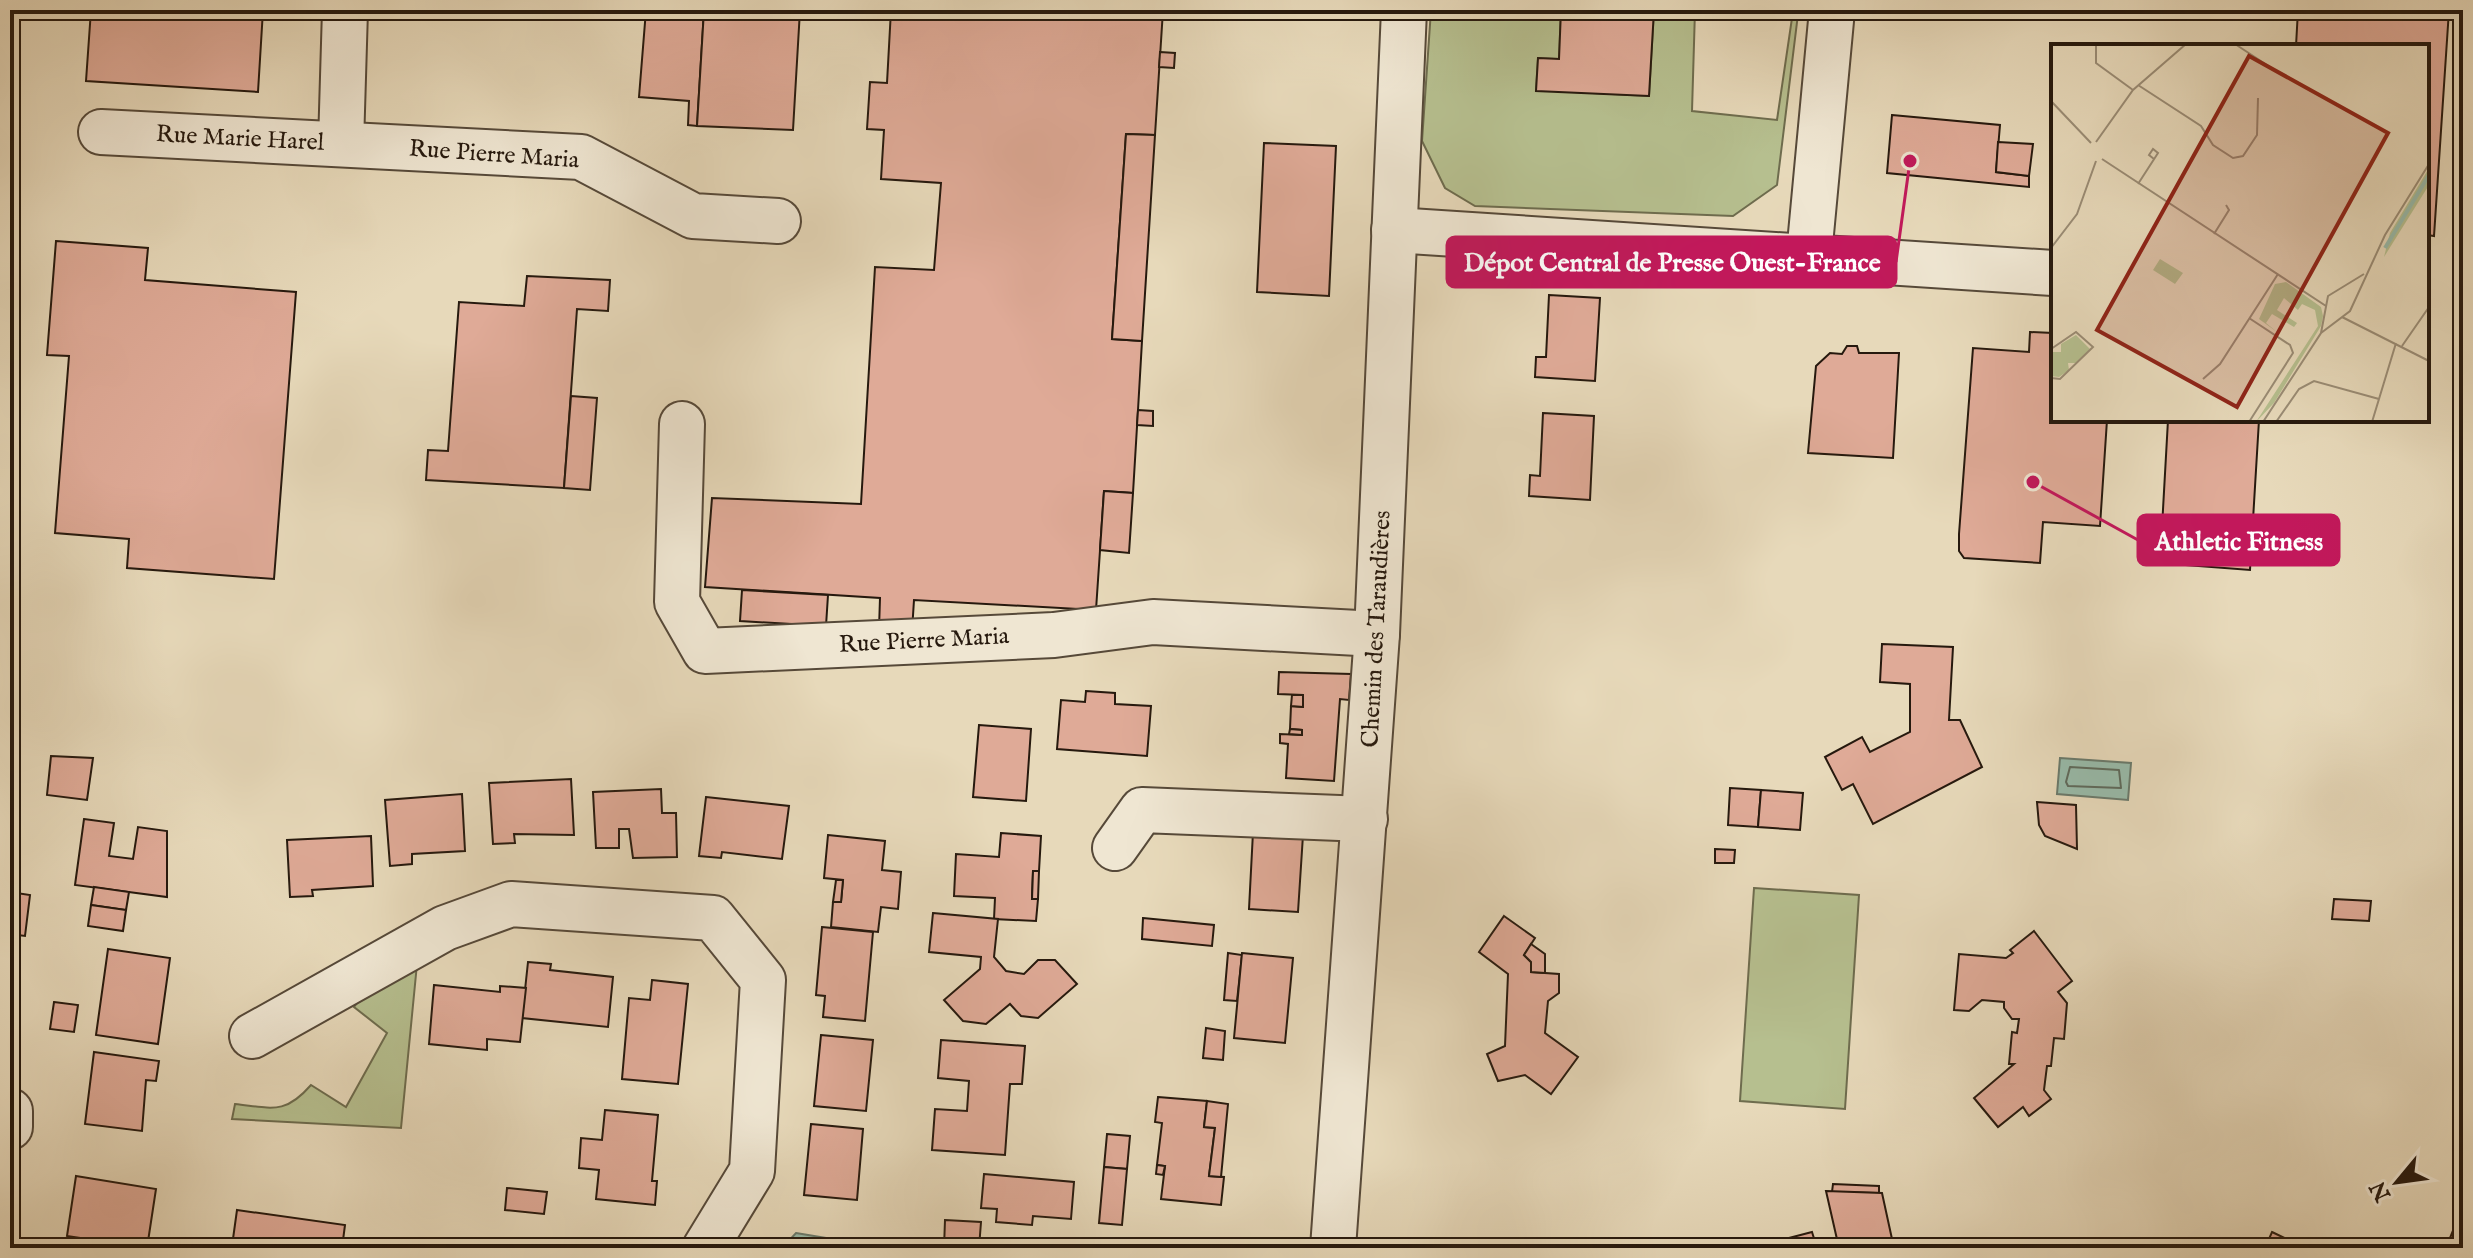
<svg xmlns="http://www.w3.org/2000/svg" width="2473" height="1258" font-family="'IM FELL English',serif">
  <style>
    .green { fill: #b6bf8f; stroke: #6e6c4e; stroke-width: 2 }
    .water { fill: #98bbaa; stroke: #6a7a6c; stroke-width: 2 }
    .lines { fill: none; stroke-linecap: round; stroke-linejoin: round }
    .shore { stroke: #5f6a5c; stroke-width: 2 }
    .building { fill: #dfaa97; stroke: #26190e; stroke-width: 2 }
    .minor-casing { stroke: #564939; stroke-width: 48 }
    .minor { stroke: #efe6d2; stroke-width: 44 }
    .labels { text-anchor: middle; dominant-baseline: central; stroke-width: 7; stroke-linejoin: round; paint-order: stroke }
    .street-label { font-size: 24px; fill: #26190e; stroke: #efe6d2 }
    .inset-river { fill: none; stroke: #98bbaa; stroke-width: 4 }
    .inset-road { fill: none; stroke: #9a8c75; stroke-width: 2 }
    .view { fill: #8f2418; fill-opacity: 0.15; stroke: #8f2418; stroke-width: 4 }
    .inset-edge { fill: none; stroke: #26190e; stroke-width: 4 }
    .leader { fill: none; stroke: #c2185b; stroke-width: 3 }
    .callout-dot { fill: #c2185b; stroke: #efe6d2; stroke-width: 3 }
    .callout { fill: #c2185b; stroke: #c2185b; stroke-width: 3 }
    .callout-label { font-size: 26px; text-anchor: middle; font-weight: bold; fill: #fff }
  </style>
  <rect width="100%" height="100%" fill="#e7d9ba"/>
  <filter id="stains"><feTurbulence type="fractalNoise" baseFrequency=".0025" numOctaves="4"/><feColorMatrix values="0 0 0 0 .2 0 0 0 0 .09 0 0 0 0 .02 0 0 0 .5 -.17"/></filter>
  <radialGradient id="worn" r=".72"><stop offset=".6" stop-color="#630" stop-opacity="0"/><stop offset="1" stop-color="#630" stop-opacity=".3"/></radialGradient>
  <g class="green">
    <polygon points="1431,10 1561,10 1559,59 1538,58 1536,90 1649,96 1654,10 1695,10 1692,111 1777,120 1792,18 1798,14 1777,185 1733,216 1475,206 1445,188 1422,141"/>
    <polygon points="1754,888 1859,895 1845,1109 1740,1101"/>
    <path d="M 417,964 L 401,1128 L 232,1119 L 235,1104 C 272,1108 285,1115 311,1085 L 346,1107 L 387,1033 L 354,1007 L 368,989 Z"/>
  </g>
  <g class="water">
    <polygon points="2060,758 2131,763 2128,800 2057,794"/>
    <polygon points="796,1233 838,1240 848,1248 782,1248"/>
  </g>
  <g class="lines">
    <polygon class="shore" points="2070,767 2119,770 2121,788 2068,786 2066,782"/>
  </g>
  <g class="building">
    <polygon points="91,10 263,10 258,92 86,81"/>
    <polygon points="498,10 574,10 573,20 498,16"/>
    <polygon points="646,10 704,10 697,126 688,125 689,101 639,97"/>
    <polygon points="704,10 800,10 793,130 697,126"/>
    <polygon points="891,10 1163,10 1155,135 1126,134 1112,339 1142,341 1138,410 1133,493 1104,491 1096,610 914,600 912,631 879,629 880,598 705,587 712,498 861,504 875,267 934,270 941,183 881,179 884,130 867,129 870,82 887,83"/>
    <polygon points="1561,10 1654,10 1649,96 1536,91 1538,58 1559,59"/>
    <polygon points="2298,10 2449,10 2434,236 2427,235 2427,46 2296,46"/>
    <polygon points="1160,52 1175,53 1174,68 1159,67"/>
    <polygon points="1892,115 2000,125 1996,172 2029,176 2029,187 1887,173"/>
    <polygon points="1126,134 1155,135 1142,341 1112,339"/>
    <polygon points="1998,142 2033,144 2029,176 1996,172"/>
    <polygon points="1264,143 1336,146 1329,296 1257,292"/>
    <polygon points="56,241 148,248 145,280 296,292 274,579 127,568 129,539 55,533 69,356 47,355"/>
    <polygon points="527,276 610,280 608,311 577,309 564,488 426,480 428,450 448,451 459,302 524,306"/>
    <polygon points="1549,295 1600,298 1595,381 1535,377 1536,357 1546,357"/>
    <polygon points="2030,332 2053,333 2053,420 2107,420 2100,526 2043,522 2040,563 1964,558 1959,551 1959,534 1973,348 2029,352"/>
    <polygon points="1847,346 1857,346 1859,353 1899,353 1893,458 1808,453 1816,366 1830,353 1842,354"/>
    <polygon points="571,396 597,398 590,490 564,488"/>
    <polygon points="1138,410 1153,411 1153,426 1137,425"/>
    <polygon points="1543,413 1594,416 1590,500 1529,496 1530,475 1540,476"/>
    <polygon points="2168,420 2259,420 2250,570 2160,563"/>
    <polygon points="1104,491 1133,493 1129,553 1100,550"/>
    <polygon points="742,590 828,595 826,626 740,621"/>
    <polygon points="1882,644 1953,647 1949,720 1960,720 1982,767 1873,824 1853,784 1842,790 1825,757 1862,737 1870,752 1910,732 1910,684 1880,682"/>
    <polygon points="1279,672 1351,674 1349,700 1340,699 1334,781 1286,778 1288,744 1280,743 1280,734 1302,735 1302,730 1290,729 1291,706 1303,707 1303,695 1278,694"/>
    <polygon points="1086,691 1115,693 1115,704 1151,706 1147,756 1057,749 1061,700 1085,702"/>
    <polygon points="1292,695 1303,695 1303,707 1291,706"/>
    <polygon points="979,725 1031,729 1026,801 973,797"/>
    <polygon points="1290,729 1302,730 1302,735 1289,734"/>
    <polygon points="51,756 93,758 87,800 47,795"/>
    <polygon points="571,779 574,835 514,834 515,843 493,844 489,783"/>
    <polygon points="1730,788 1761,790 1758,827 1728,825"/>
    <polygon points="661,789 662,813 676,813 677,857 633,858 629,829 619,829 619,848 596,848 593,792"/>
    <polygon points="1761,790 1803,793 1800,830 1758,827"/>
    <polygon points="462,794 465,851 412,854 412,864 390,866 385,800"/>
    <polygon points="706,797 789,806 782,859 722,852 721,858 699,856"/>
    <polygon points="2037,802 2076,805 2077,849 2045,836 2039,825"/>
    <polygon points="84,819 114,823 109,856 133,859 138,827 167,831 167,897 75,885"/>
    <polygon points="1253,832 1303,835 1298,912 1249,909"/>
    <polygon points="1001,833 1041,836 1039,871 1033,871 1032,899 1038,899 1036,921 994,919 995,898 954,896 956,854 999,857"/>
    <polygon points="828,835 885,841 882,870 901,872 898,909 881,907 878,932 831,927 833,902 841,902 843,880 824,878"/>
    <polygon points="371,836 373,886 312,890 313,896 290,897 287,840"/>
    <polygon points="1715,849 1735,850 1734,863 1715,863"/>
    <polygon points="1033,871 1039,871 1038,899 1032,899"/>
    <polygon points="836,880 843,880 841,902 833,902"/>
    <polygon points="94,887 129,892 126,910 91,905"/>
    <polygon points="10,892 30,895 25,936 10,934"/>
    <polygon points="2334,899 2371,901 2369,921 2332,919"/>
    <polygon points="91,905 126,910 123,931 88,926"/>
    <polygon points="933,913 998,919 994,957 1006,971 1024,974 1038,960 1055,960 1077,984 1038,1018 1021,1016 1010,1004 986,1024 963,1021 944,1000 980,969 981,957 929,952"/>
    <polygon points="1504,916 1535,938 1524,955 1531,962 1531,972 1559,974 1559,993 1548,1001 1545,1033 1578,1057 1551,1094 1525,1075 1498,1081 1487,1054 1505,1046 1508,974 1479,952"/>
    <polygon points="1143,918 1214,925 1212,946 1142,939"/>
    <polygon points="822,927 873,932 865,1021 823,1017 825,996 816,995"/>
    <polygon points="2034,931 2072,981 2058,992 2067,1003 2064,1039 2054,1038 2051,1066 2047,1066 2044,1090 2051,1099 2029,1116 2023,1107 1998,1127 1974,1098 2014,1064 2009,1064 2012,1032 2017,1033 2019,1019 2012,1019 2004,1008 2004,1002 1982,1000 1969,1011 1954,1010 1959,954 2006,958 2013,953 2010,950"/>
    <polygon points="1531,944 1545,954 1545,973 1531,972 1531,962 1524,955"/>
    <polygon points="108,949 170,958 158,1044 96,1035"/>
    <polygon points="1228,953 1242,955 1237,1001 1224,1000"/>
    <polygon points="1242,953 1293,958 1285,1043 1234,1038"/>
    <polygon points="528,962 551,964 550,970 613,977 608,1027 522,1018"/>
    <polygon points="652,980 688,984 678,1084 622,1079 629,998 650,1000"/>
    <polygon points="434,985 500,992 500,986 526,988 520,1042 487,1039 487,1050 429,1044"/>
    <polygon points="54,1002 78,1005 74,1032 50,1029"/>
    <polygon points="1206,1028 1225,1031 1223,1060 1203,1058"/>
    <polygon points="821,1035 873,1040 866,1111 814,1106"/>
    <polygon points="941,1040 1025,1046 1022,1084 1010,1084 1005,1155 932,1150 935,1109 967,1111 969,1081 938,1078"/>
    <polygon points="94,1052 159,1061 156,1081 146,1080 142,1131 85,1124"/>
    <polygon points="1158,1097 1207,1101 1204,1127 1215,1128 1209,1176 1224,1177 1221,1205 1161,1199 1165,1166 1157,1165 1162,1123 1155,1122"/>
    <polygon points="1207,1101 1228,1104 1221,1177 1209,1176 1215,1128 1204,1127"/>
    <polygon points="605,1110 658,1115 652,1181 657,1181 655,1205 596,1199 599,1170 579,1168 581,1138 602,1140"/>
    <polygon points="811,1124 863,1129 857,1200 804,1195"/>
    <polygon points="1107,1134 1130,1136 1127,1169 1104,1167"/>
    <polygon points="1157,1165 1165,1166 1163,1175 1156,1174"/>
    <polygon points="1104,1167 1127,1169 1122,1225 1099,1223"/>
    <polygon points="984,1174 1074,1182 1071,1219 1033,1216 1032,1225 996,1222 997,1209 981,1208"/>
    <polygon points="76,1176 156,1189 147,1248 67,1236"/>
    <polygon points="1833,1184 1879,1186 1879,1193 1832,1192"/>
    <polygon points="507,1188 547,1192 544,1214 505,1210"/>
    <polygon points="1826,1191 1882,1193 1892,1239 1839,1248"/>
    <polygon points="2463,1206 2463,1243 2450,1238"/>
    <polygon points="237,1210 345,1225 342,1248 232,1246"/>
    <polygon points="945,1220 981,1222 979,1248 944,1248"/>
    <polygon points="1812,1232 1817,1248 1787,1248 1785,1239"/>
    <polygon points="2272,1232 2306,1248 2265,1248"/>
    <polygon points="1785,1239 1787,1248 1760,1248 1759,1245"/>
  </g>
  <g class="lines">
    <defs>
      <g id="minor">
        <polyline points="101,132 581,157 693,216 778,221"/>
        <polyline points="341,144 345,10"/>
        <polyline points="1394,230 2053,273"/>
        <polyline points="1809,255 1832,10"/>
        <polyline points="682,424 677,602 705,651 1054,635 1153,622 1377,634"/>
        <polyline points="1115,848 1142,810 1365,819"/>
        <polyline points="252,1036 445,928 511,904 713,918 763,980 752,1171 705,1248"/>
        <polyline points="10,1111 10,1127"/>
        <polyline points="1333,1248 1377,634 1404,10"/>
      </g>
    </defs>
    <use href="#minor" class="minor-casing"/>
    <use href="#minor" class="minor"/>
  </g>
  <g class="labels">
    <g class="street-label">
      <text transform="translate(240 139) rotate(3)">Rue Marie Harel</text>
      <text transform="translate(494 155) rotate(4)">Rue Pierre Maria</text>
      <text transform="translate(1377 629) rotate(-87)">Chemin des Taraudières</text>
      <text transform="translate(924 641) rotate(-3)">Rue Pierre Maria</text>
    </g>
  </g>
  <g transform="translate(2051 44)">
    <rect width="378" height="378" fill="#e7d9ba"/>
    <path d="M 378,124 L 378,141 L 333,213 L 339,189 ZM 109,215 L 132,229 L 124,240 L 102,226 ZM 235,238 L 270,263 L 272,272 L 270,282 L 223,359 L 205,378 L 267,282 L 264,266 L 251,260 L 247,266 L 233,254 L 226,266 L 246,279 L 243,283 L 221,270 L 215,279 L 226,288 L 208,275 L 224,240 ZM 25,291 L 39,305 L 26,319 L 17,319 L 18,326 L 8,333 L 0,332 L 0,308 L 10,308 L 10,300 Z" fill="#b6bf8f"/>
    <path class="inset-river" d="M 334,204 L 378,131"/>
    <path class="inset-road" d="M 45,0 L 45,19 L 82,46M 184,0 L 222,25M 87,41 L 150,82 L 162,101 L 182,114 L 192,112 L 206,91 L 207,54M 0,57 L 40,99M 45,98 L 82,46 L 135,0M 51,115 L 275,262M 87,140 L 107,109 L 102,105 L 98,111 L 103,115M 163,190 L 178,166 L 175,161M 0,204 L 26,170 L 45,117M 291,273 L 378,317M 270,289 L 299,267 L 334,191 L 378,120M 351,302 L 378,263M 0,305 L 25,288 L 42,303 L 9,335 L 0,334M 152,335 L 169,320 L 227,230M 198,378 L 242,309 L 239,301 L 198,274M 212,378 L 270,289 L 277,252 L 313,230M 225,378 L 248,345 L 263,337 L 328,355M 321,378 L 345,299"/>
    <path class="view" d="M 198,12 L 337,89 L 186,363 L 46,286 Z"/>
    <rect width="378" height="378" class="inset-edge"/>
  </g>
  <path class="leader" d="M1910 161L1896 262M2033 482L2138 540"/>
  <g class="callout-dot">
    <circle cx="1910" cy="161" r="8"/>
    <circle cx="2033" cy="482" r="8"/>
  </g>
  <g class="callout">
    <rect x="1447" y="237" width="449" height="50" rx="8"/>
    <rect x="2138" y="515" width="201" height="50" rx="8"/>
  </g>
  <g class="callout-label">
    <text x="1672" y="271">Dépot Central de Presse Ouest-France</text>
    <text x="2239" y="550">Athletic Fitness</text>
  </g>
  <rect width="2473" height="1258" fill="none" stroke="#e7d9ba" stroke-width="40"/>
  <rect x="12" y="12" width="2449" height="1234" fill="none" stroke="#26190e" stroke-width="4"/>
  <rect x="20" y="20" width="2433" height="1218" fill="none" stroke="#26190e" stroke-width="2"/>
  <g transform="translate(2397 1182) rotate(241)" stroke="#efe6d2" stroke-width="6" paint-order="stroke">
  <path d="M0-6L14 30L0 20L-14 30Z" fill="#26190e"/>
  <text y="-12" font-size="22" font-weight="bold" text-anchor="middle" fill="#26190e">N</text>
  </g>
  <rect width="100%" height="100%" filter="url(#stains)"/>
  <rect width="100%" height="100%" fill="url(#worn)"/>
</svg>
